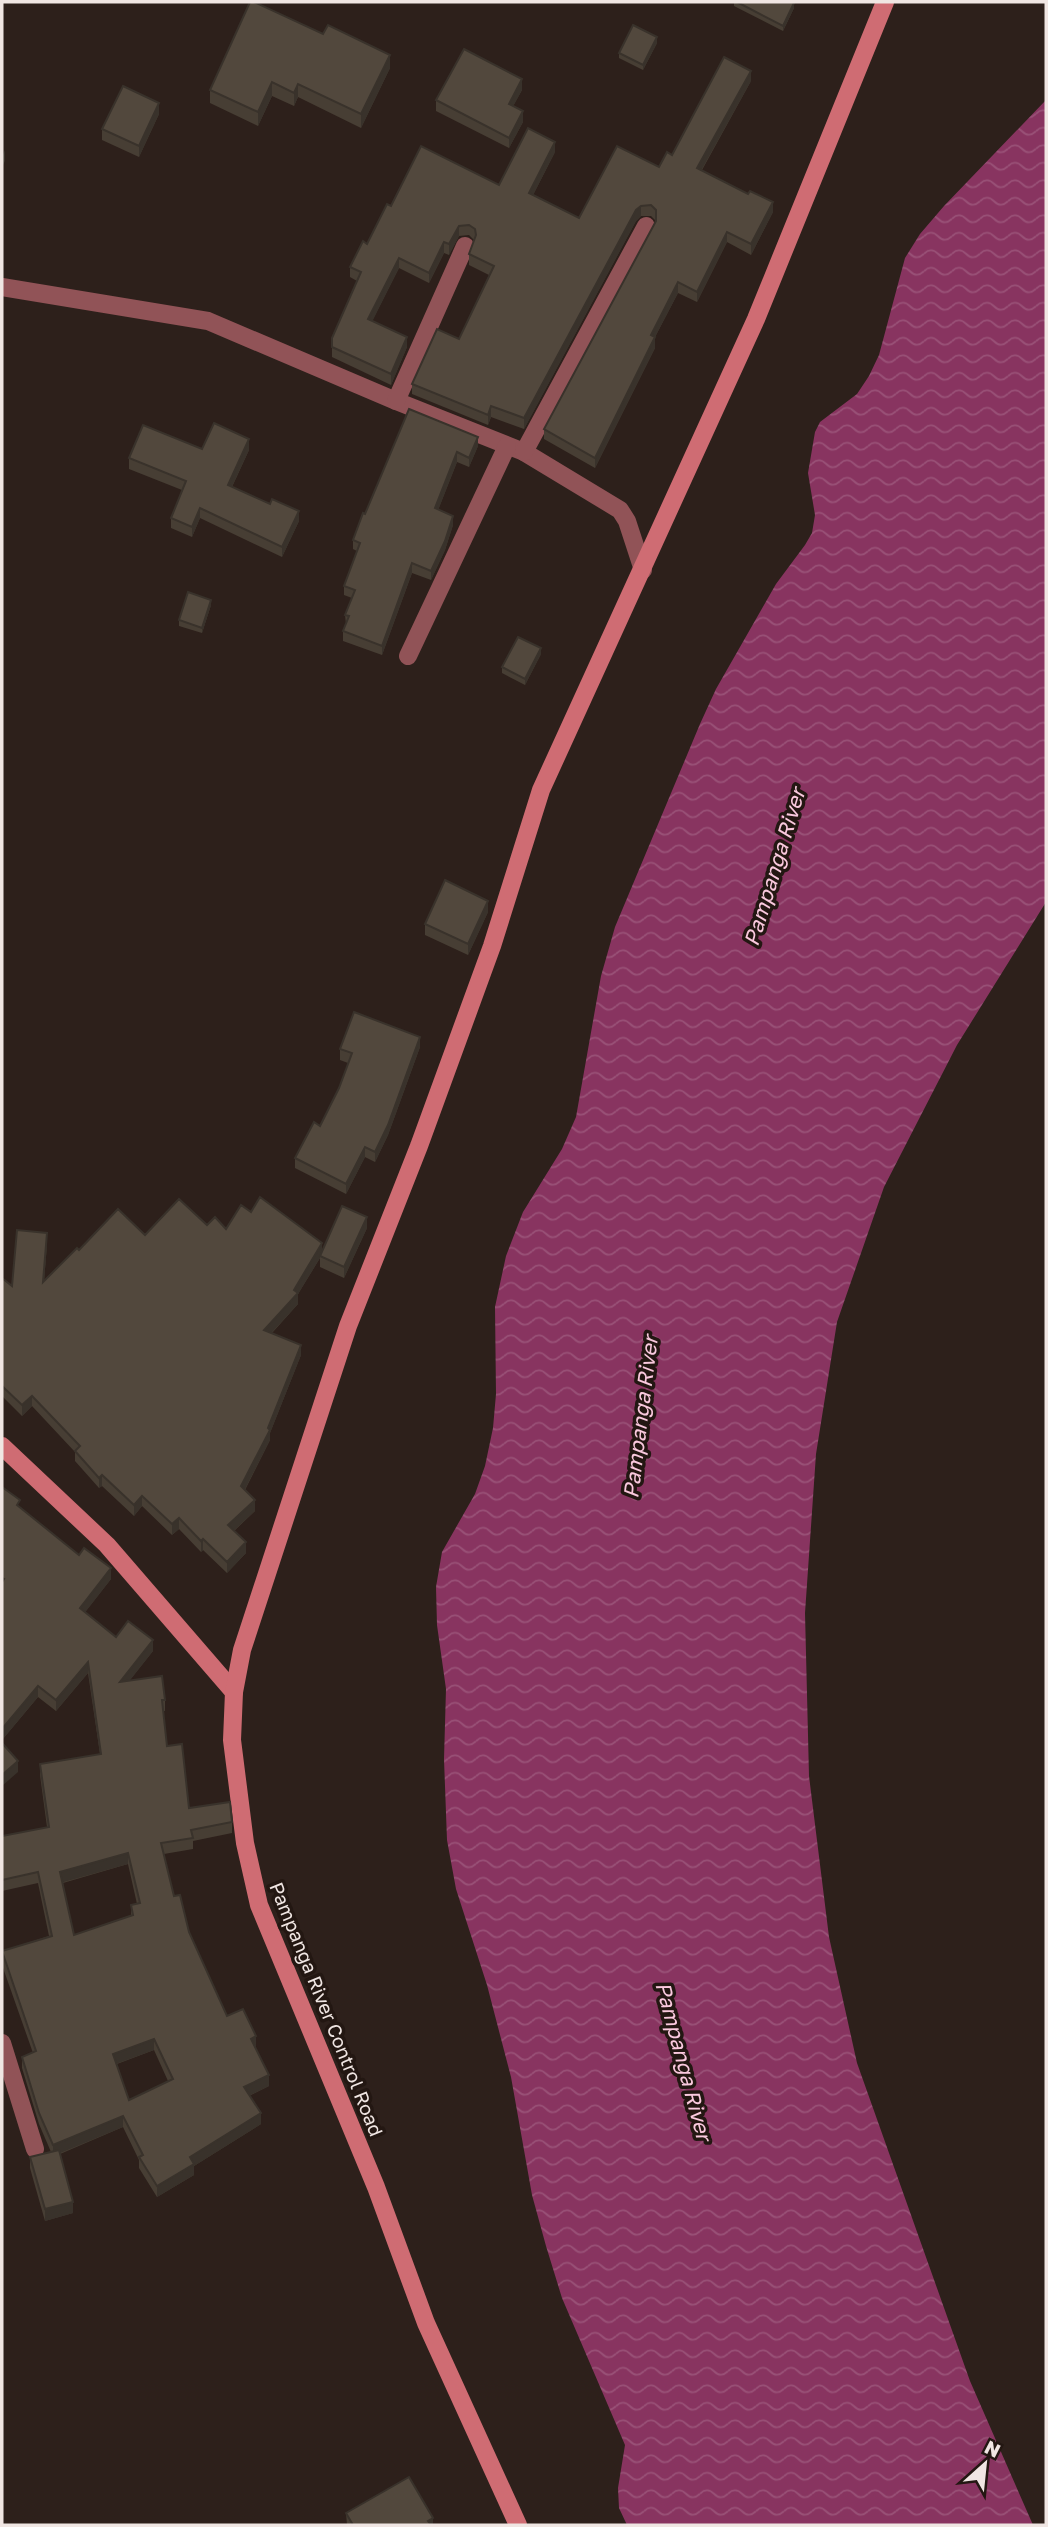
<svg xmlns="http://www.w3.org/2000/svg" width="1048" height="2527" font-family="'Golos Text',sans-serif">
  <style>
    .water { fill: url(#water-waves) }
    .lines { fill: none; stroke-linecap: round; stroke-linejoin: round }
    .minor { stroke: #915357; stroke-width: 18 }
    .secondary { stroke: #cf6c73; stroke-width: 18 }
    .wall { fill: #473e34; fill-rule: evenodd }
    .shaded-wall { fill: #39322b }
    .building { fill: #52483d; stroke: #39322b; stroke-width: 2; fill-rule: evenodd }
    .labels { text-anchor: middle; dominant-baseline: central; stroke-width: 7; stroke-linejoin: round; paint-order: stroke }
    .street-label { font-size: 19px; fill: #f0e6e3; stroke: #231712 }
    .water-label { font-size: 21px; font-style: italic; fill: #fac9de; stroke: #231712 }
  </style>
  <defs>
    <pattern id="water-waves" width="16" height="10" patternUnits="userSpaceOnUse" patternTransform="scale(1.75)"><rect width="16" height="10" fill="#883460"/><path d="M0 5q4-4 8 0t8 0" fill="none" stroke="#995177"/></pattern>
  </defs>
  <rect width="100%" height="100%" fill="#2d201b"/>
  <polygon class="water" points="1046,100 1046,902 957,1045 884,1187 837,1322 816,1454 805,1613 809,1776 829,1937 857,2063 970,2381 1033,2525 627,2525 619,2508 618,2488 625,2445 562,2298 546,2246 532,2195 511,2077 487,1985 456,1889 447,1840 444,1759 446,1689 437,1625 436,1587 442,1552 475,1494 485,1466 493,1428 496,1394 495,1307 506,1256 523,1212 562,1149 576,1117 601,976 615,927 700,724 716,689 776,584 805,545 812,533 815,515 808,473 815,432 820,422 857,394 869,376 879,355 905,258 920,234 944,206"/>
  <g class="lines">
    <g class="minor">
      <polyline points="2,287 208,321 396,401 524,452 620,510 627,521 643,570"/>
      <polyline points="396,401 465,246"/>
      <polyline points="524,452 646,226"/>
      <polyline points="408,656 507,446"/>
      <polyline points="2,2043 35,2149"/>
    </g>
    <g class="secondary">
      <polyline points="2,1446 107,1545 234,1692"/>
      <polyline points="518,2525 426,2323 376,2187 259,1905 245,1843 232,1740 234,1692 242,1650 348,1326 419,1146 492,946 541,790 756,319 885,2"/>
    </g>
  </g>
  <g class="wall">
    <polygon points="734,2 792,2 794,8 783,31 734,6"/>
    <polygon points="657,43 643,70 619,58 619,53"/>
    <polygon points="390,68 361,128 298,97 294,106 272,96 258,126 210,103 210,90"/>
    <polygon points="751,81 702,170 773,212 751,255 727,242 697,302 678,293 655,337 655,348 595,468 544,439 544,429 656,221 651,216 641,216 636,221 524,429 491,417 488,425 412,394 412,384 459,339 489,275 469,265 469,254 474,240 469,235 459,236 449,255 444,253 429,283 399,268 372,321 407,347 391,385 332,357 332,338 357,281 350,277 350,267 367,244 391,206 499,185 555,152 533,195 579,218 659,167"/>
    <polygon points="522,90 513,106 523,122 509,148 436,111 436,100"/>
    <polygon points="159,114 139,157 102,140 102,129"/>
    <polygon points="409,409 478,446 469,467 457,462 438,510 453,525 445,550 431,580 412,573 382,655 343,641 343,631 346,624 345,615 352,598 344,595 344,586 357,551 353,549 353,540 365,514"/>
    <polygon points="202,449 249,450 232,487 299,521 282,557 200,518 192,537 171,528 171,518 182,490 129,469 129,458"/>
    <polygon points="211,605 202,633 179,626 179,620"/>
    <polygon points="541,654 525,685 502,673 502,667"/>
    <polygon points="488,912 468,955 425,935 425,924"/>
    <polygon points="420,1047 388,1135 375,1162 365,1157 346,1194 295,1168 295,1158 320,1126 339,1088 348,1063 340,1060 340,1049"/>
    <polygon points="251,1212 322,1250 367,1228 344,1278 320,1267 320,1258 298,1294 298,1304 272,1333 301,1355 270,1433 270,1440 245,1490 255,1511 234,1531 246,1553 227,1573 203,1550 201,1552 179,1529 172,1535 142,1506 134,1516 102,1486 99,1488 75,1461 75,1452 32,1406 22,1416 2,1396 2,1278 12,1286 47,1244 44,1281 79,1250 145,1235 207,1225 226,1229"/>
    <path d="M 2,1487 L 20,1507 L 79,1555 L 111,1579 L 85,1612 L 116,1637 L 153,1651 L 129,1681 L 165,1700 L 165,1711 L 163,1711 L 167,1746 L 189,1808 L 232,1822 L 232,1833 L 193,1841 L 193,1849 L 164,1854 L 174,1896 L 189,1932 L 227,2016 L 256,2047 L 255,2048 L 269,2086 L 249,2096 L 261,2124 L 194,2166 L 194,2175 L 157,2197 L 139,2168 L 139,2160 L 123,2127 L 60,2154 L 73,2213 L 45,2221 L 30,2168 L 30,2157 L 51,2152 L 39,2124 L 22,2068 L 22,2057 L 33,2053 L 2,1965 L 2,1951 L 49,1936 L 38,1883 L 2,1891 L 2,1836 L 47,1827 L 40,1775 L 40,1764 L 100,1754 L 88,1673 L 56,1711 L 38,1697 L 2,1740 ZM 128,1864 L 137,1904 L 131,1905 L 131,1915 L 74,1935 L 63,1883 ZM 154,2050 L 168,2081 L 129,2100 L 117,2064 Z"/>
    <polygon points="346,2513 433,2525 347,2525"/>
  </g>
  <g class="shaded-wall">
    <polygon points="794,3 794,8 783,31 783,26"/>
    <polygon points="657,37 657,43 643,70 643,65"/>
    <polygon points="390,55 390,68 361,128 361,114"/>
    <polygon points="751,71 751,81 697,178 697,168"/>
    <polygon points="522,79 522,90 509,114 509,104"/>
    <polygon points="272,82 272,96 258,126 258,112"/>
    <polygon points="298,84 298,97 294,106 294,93"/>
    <polygon points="159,103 159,114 139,157 139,146"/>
    <polygon points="523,111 523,122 509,148 509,138"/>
    <polygon points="555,142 555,152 529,203 529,193"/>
    <polygon points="5,150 5,161 2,167 2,157"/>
    <polygon points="773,202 773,212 751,255 751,244"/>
    <polygon points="641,206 641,216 636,221 524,429 524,418 636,210"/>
    <polygon points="459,226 459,236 449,255 449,244"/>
    <polygon points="727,232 727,242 697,302 697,292"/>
    <polygon points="444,242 444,253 429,283 429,273"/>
    <polygon points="399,258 399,268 368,330 368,319"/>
    <polygon points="678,282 678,293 655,337 655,348 595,468 595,458 651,335"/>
    <polygon points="407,337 407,347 391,385 391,374"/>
    <polygon points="491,406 491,417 488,425 488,415"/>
    <polygon points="478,437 478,446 469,467 469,458"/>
    <polygon points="249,439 249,450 228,495 228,485"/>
    <polygon points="457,452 457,462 435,518 435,508"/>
    <polygon points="200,508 200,518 192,537 192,527"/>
    <polygon points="299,511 299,521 282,557 282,547"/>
    <polygon points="453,516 453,525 445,550 431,580 431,571"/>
    <polygon points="412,563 412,573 382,655 382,646"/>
    <polygon points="211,600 211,605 202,633 202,628"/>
    <polygon points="541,648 541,654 525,685 525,679"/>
    <polygon points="488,901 488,912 468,955 468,944"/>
    <polygon points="420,1037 420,1047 388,1135 375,1162 375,1152"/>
    <polygon points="365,1147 365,1157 346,1194 346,1184"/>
    <polygon points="367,1217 367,1228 344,1278 344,1267"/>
    <polygon points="47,1233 47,1244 43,1293 43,1282"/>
    <polygon points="322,1243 322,1254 320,1256 320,1258 298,1294 298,1304 264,1341 264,1330 294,1290"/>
    <polygon points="301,1345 301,1355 270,1433 270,1440 241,1497 241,1486 268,1428"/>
    <polygon points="32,1396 32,1406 22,1416 22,1405"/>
    <polygon points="102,1475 102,1486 99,1488 99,1478"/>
    <polygon points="142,1496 142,1506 134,1516 134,1505"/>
    <polygon points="255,1500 255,1511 228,1536 228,1525"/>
    <polygon points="179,1518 179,1529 172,1535 172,1524"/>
    <polygon points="203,1539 203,1550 201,1552 201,1541"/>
    <polygon points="246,1542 246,1553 227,1573 227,1562"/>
    <polygon points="111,1568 111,1579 80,1619 80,1608"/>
    <polygon points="153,1640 153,1651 120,1693 120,1682"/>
    <polygon points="88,1662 88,1673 56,1711 56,1700"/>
    <polygon points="38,1686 38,1697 2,1740 2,1729"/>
    <polygon points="18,1761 18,1772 2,1786 2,1775"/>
    <polygon points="128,1853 128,1864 60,1883 60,1872"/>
    <polygon points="256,2036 256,2047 251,2050 251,2039"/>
    <polygon points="154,2039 154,2050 113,2065 113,2054"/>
    <polygon points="269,2075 269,2086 244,2098 244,2087"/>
    <polygon points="261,2113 261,2124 194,2166 194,2175 157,2197 157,2186 190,2157"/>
    <polygon points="123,2116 123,2127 53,2156 53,2145"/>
    <polygon points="73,2202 73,2213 45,2221 45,2209"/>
    <polygon points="433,2518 433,2525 428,2525 428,2521"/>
  </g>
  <g class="building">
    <polygon points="250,2 254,2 323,34 328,25 390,55 361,114 298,84 294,93 272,82 258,112 210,90"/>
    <polygon points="737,2 792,2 794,3 783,26"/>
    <polygon points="633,25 657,37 643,65 619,53"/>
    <polygon points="464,49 522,79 509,104 523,111 509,138 436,100"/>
    <polygon points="724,57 751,71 697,168 748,194 750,191 773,202 751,244 727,232 697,292 678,282 651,335 655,337 595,458 544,429 656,221 656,210 651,205 641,206 636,210 524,418 491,406 488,415 412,384 437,329 459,339 494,266 469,254 476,235 475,229 469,225 459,226 449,244 444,242 429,273 399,258 368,319 407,337 391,374 332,347 332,338 361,272 350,267 363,241 367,244 387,204 391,206 421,146 499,185 528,128 555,142 529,193 579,218 617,146 659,167 667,152 672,155"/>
    <polygon points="123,86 159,103 139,146 102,129"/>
    <polygon points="409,409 478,437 469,458 457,452 435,508 453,516 445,541 431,571 412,563 382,646 343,631 349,616 345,615 355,590 344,586 360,543 353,540 363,513 365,514"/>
    <polygon points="214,423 249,439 228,485 270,504 272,499 299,511 282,547 200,508 192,527 171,518 186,481 129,458 143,425 202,449"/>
    <polygon points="188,592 211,600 202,628 179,620"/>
    <polygon points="518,637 541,648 525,679 502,667"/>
    <polygon points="445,880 488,901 468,944 425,924"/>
    <polygon points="354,1012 420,1037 388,1125 375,1152 365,1147 346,1184 295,1158 314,1122 320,1126 339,1088 352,1053 340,1049"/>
    <polygon points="260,1197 322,1243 294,1290 298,1293 264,1330 301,1345 268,1428 270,1430 241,1486 255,1500 228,1525 246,1542 227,1562 203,1539 201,1541 179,1518 172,1524 142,1496 134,1505 102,1475 99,1478 75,1451 80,1446 32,1396 22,1405 2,1386 2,1278 12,1286 17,1230 47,1233 43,1282 77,1248 79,1250 118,1209 145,1235 179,1199 207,1225 215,1217 226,1229 241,1205 251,1212"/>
    <polygon points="342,1206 367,1217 344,1267 320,1256"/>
    <path d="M 2,1487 L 20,1500 L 17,1505 L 79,1555 L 84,1548 L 111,1568 L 80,1608 L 116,1637 L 128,1621 L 153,1640 L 120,1682 L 162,1676 L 165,1700 L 162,1700 L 167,1746 L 182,1744 L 189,1808 L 230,1802 L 232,1822 L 191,1830 L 193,1838 L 161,1843 L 174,1896 L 180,1895 L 189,1932 L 227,2016 L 243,2009 L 256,2036 L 251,2039 L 269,2075 L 244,2087 L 261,2113 L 190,2157 L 194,2164 L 157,2186 L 139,2157 L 143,2155 L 123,2116 L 53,2145 L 39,2113 L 22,2057 L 36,2051 L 2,1951 L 52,1936 L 38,1872 L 2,1880 L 2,1836 L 49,1827 L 40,1764 L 101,1754 L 88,1662 L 56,1700 L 38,1686 L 2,1729 L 2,1582 L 4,1579 L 2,1578 ZM 128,1853 L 140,1903 L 131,1905 L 133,1915 L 74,1935 L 60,1872 ZM 154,2039 L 173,2079 L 129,2100 L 113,2054 Z"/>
    <polygon points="2,1743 18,1761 2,1775"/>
    <polygon points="59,2150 73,2202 45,2209 30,2157"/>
    <polygon points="409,2477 433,2518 428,2521 431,2525 353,2525 346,2513"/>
  </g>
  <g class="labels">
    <g class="street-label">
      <text transform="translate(327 2009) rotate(68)">Pampanga River Control Road</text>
    </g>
    <g class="water-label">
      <text transform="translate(774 867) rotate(-73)">Pampanga River</text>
      <text transform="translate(640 1417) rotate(-83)">Pampanga River</text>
      <text transform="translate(684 2061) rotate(75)">Pampanga River</text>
    </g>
  </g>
  <rect width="1048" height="2527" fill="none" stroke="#f0e6e3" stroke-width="7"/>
  <g transform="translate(985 2464) rotate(27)" stroke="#231712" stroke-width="5" paint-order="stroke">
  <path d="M0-5L12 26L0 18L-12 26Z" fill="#f0e6e3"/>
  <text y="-10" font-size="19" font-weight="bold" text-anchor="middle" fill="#f0e6e3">N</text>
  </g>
</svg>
